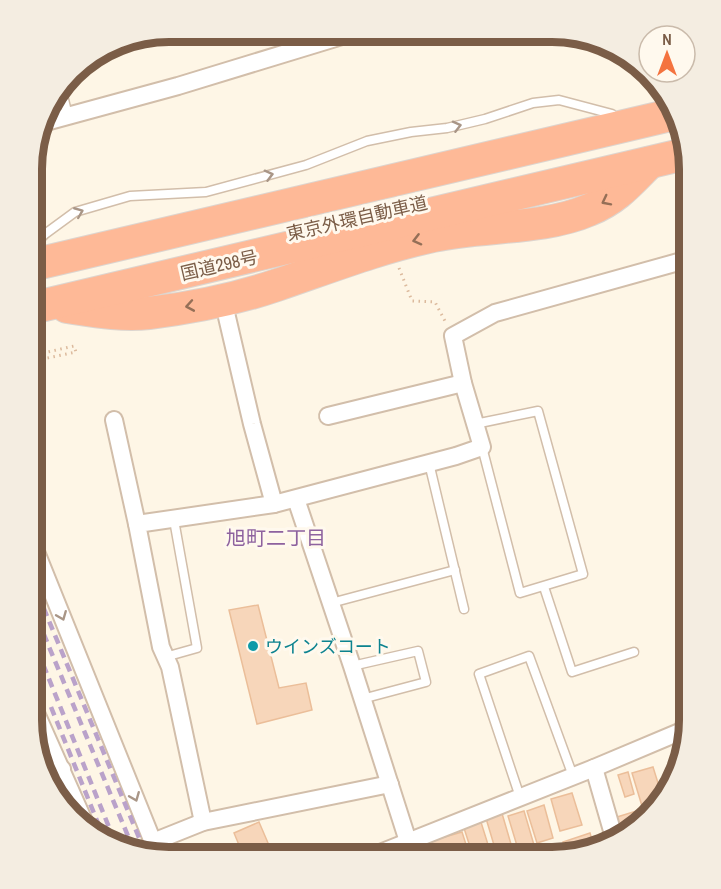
<svg xmlns="http://www.w3.org/2000/svg" width="721" height="889" font-family="'Archivo Narrow','Noto Sans JP',sans-serif">
  <style>
    .building { fill: #f7d6ba; stroke: #ebbe99; stroke-width: 1.5 }
    .lines { fill: none; stroke-linecap: round; stroke-linejoin: round }
    .lane-casing { stroke: #d2beaa; stroke-width: 11 }
    .street-casing { stroke: #d2beaa; stroke-width: 20 }
    .highway-casing { stroke: #ddd5cf; stroke-width: 34 }
    .path { stroke: #dcba9d; stroke-width: 3; stroke-dasharray: 1.5 4.5; stroke-linecap: butt }
    .lane { stroke: #fff; stroke-width: 8 }
    .street { stroke: #fff; stroke-width: 16 }
    .highway { stroke: #feb997; stroke-width: 32 }
    .rail { stroke: #baa2ca; stroke-width: 4.5; stroke-dasharray: 9 6; stroke-linecap: butt }
    .oneway { stroke: #a99687 }
    .oneway2 { stroke: #956f57 }
    .culture-dot { fill: #0f9aa8; stroke: #fff9ee; stroke-width: 2 }
    .labels { text-anchor: middle; dominant-baseline: central; stroke-width: 6; stroke-linejoin: round; paint-order: stroke }
    .street-label { font-size: 18px; fill: #7b5d47; stroke: #fff9ee }
    .culture-label { font-size: 18px; fill: #0d838f; stroke: #fff9ee; text-anchor: start }
    .neighbourhood-label { font-size: 20px; fill: #8e629f; stroke: #fff9ee }
    .rim { fill: none; stroke: #7b5d47; stroke-width: 8 }
  </style>
  <rect width="100%" height="100%" fill="#fef6e6"/>
  <g class="building">
    <polygon points="258,605 279,688 306,683 312,710 257,724 229,610"/>
    <polygon points="653,767 663,799 642,806 632,773"/>
    <polygon points="628,772 634,794 625,797 618,775"/>
    <polygon points="674,774 667,793 663,777"/>
    <polygon points="572,793 582,825 560,831 551,799"/>
    <polygon points="544,805 553,838 537,843 527,811"/>
    <polygon points="643,809 645,816 623,837 617,817"/>
    <polygon points="501,810 513,851 497,855 485,815"/>
    <polygon points="524,811 534,845 518,849 508,816"/>
    <polygon points="480,819 490,851 473,856 463,825"/>
    <polygon points="259,822 274,857 244,857 234,833"/>
    <polygon points="462,832 470,857 421,857 417,845"/>
    <polygon points="590,833 594,847 567,855 563,842"/>
  </g>
  <g class="lines">
    <defs>
      <g id="lane">
        <polyline points="61,87 68,116"/>
        <polyline points="33,246 45,234 75,212 130,196 206,192 306,165 367,141 411,132 447,128 485,119 533,103 559,100 612,114"/>
        <polyline points="475,424 538,411 583,574 520,593 482,447"/>
        <polyline points="429,463 464,609"/>
        <polyline points="544,587 572,672 634,652"/>
        <polyline points="331,603 455,570"/>
        <polyline points="165,657 197,648 174,520"/>
        <polyline points="352,666 418,651 426,682 362,699"/>
        <polyline points="520,797 479,674 529,656 573,776"/>
      </g>
      <g id="street">
        <polyline points="42,123 178,86 342,36"/>
        <polyline points="223,300 252,424 274,504"/>
        <polyline points="328,416 463,383"/>
        <polyline points="114,420 137,524"/>
        <polyline points="296,499 352,666 413,857"/>
        <polyline points="32,542 159,857"/>
        <polyline points="32,704 87,828"/>
        <polyline points="594,768 615,841"/>
        <polyline points="46,774 62,769"/>
        <polyline points="203,822 170,667 161,647 137,524 274,504 456,456 482,447 463,383 453,336 495,313 689,259"/>
        <polyline points="153,842 203,822 390,784"/>
        <polyline points="370,857 594,768 689,728"/>
      </g>
      <g id="highway">
        <polyline points="32,265 675,114"/>
        <path d="M 67,307 C 94,311 122,316 149,313 C 191,308 236,299 277,285 C 330,267 378,248 433,236 C 482,225 543,230 589,210 C 616,199 629,183 649,163"/>
        <polyline points="32,308 685,154"/>
      </g>
    </defs>
    <use href="#lane" class="lane-casing"/>
    <use href="#street" class="street-casing"/>
    <use href="#highway" class="highway-casing"/>
    <g class="path">
      <polyline points="33,220 39,219 37,209 33,210"/>
      <polyline points="399,268 412,301 435,302 446,323"/>
      <polyline points="32,358 33,361 76,352 74,346 43,353"/>
    </g>
    <use href="#lane" class="lane"/>
    <use href="#street" class="street"/>
    <use href="#highway" class="highway"/>
    <g class="rail">
      <polyline points="32,580 145,852"/>
      <polyline points="32,606 133,848"/>
      <polyline points="32,637 115,842"/>
      <polyline points="51,707 104,838"/>
    </g>
  </g>
  <defs><path id="oneway-chevron" d="M-2-3.5L2.5 0L-2 3.5" fill="none" stroke-width="1.6" stroke-linecap="round" stroke-linejoin="round" transform="scale(1.5)"/></defs>
  <g class="oneway">
    <use href="#oneway-chevron" transform="translate(457 126) rotate(-14)"/>
    <use href="#oneway-chevron" transform="translate(269 175) rotate(-15)"/>
    <use href="#oneway-chevron" transform="translate(79 212) rotate(-22)"/>
    <use href="#oneway-chevron" transform="translate(62 616) rotate(68)"/>
    <use href="#oneway-chevron" transform="translate(135 797) rotate(68)"/>
  </g>
  <g class="oneway2">
    <use href="#oneway-chevron" transform="translate(606 201) rotate(153)"/>
    <use href="#oneway-chevron" transform="translate(417 240) rotate(166)"/>
    <use href="#oneway-chevron" transform="translate(190 306) rotate(170)"/>
  </g>
  <circle class="culture-dot" cx="253" cy="646" r="6"/>
  <g class="labels">
    <g class="street-label">
      <text transform="translate(357 218) rotate(-13)">東京外環自動車道</text>
      <text transform="translate(219 265) rotate(-13)">国道298号</text>
    </g>
    <g class="culture-label">
      <text x="265" y="646">ウインズコート</text>
    </g>
    <g class="neighbourhood-label">
      <text x="276" y="537">旭町二丁目</text>
    </g>
  </g>
  <path d="M0 0H721V889H0ZM169 42H552A127 127 0 0 1 679 169V720A127 127 0 0 1 552 847H169A127 127 0 0 1 42 720V169A127 127 0 0 1 169 42Z" fill="#f4ede1" fill-rule="evenodd"/>
  <path class="rim" d="M169 42H552A127 127 0 0 1 679 169V720A127 127 0 0 1 552 847H169A127 127 0 0 1 42 720V169A127 127 0 0 1 169 42Z"/>
  <g transform="translate(667 54)"><circle r="28" fill="#fff9ee" stroke="#cabbab" stroke-width="1.5"/>
  <path d="M0-4.5L10 22L0 15L-10 22Z" fill="#f4733f"/>
  <text y="-9" font-size="16" font-weight="bold" text-anchor="middle" fill="#7b5d47">N</text>
  </g>
</svg>
